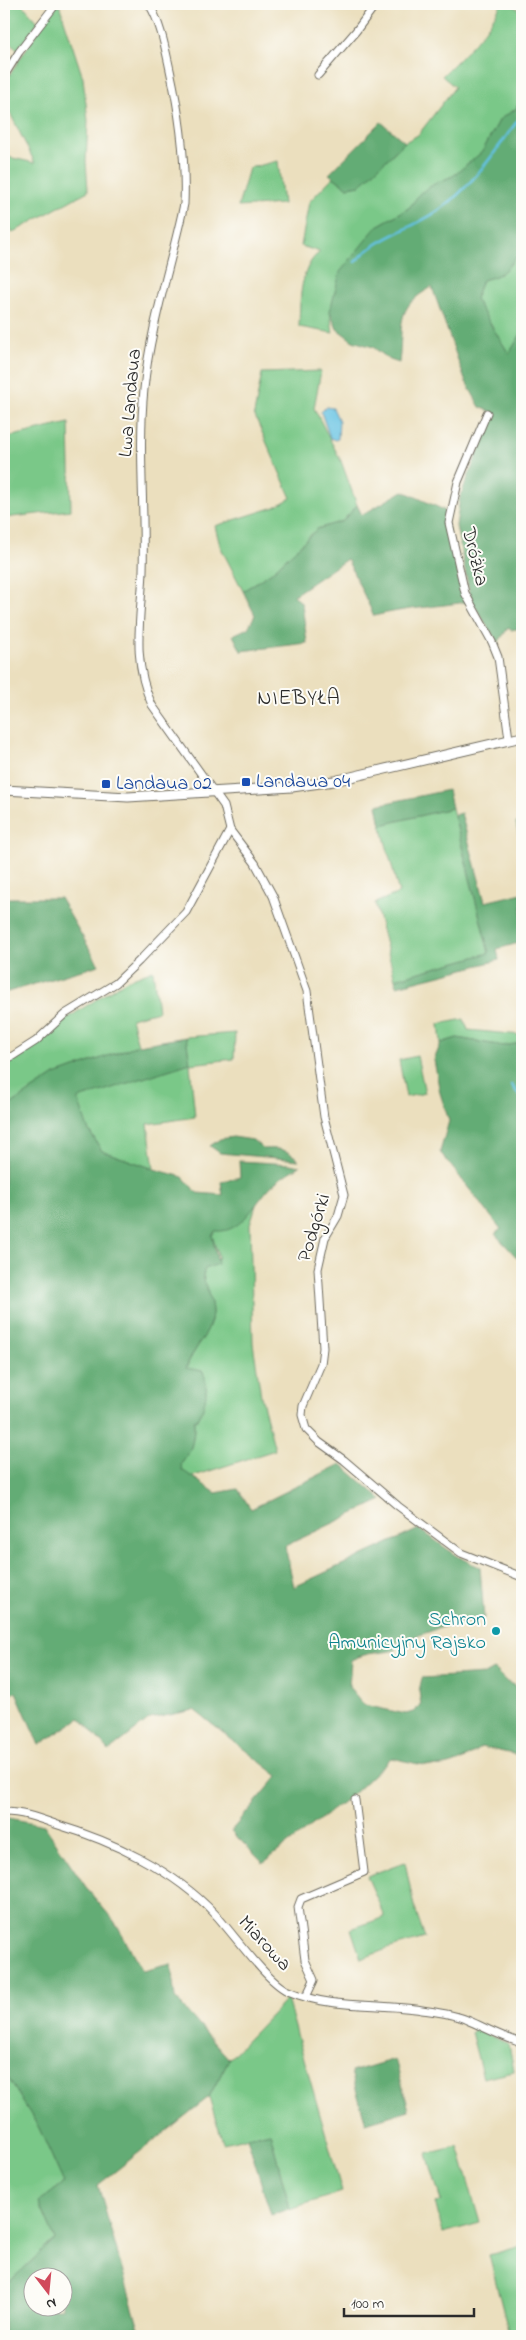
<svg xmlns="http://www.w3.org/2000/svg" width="526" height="2340" font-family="'Indie Flower',sans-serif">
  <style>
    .green { fill: #7ac888; stroke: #527a5a }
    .forest { fill: #63ac74; stroke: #476c50; fill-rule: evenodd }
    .water { fill: #65c2e3; stroke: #487687 }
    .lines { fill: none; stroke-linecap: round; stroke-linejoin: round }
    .stream { stroke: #65c2e3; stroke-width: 2.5 }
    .minor-casing { stroke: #6e6a5e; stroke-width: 9 }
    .tertiary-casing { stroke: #6e6a5e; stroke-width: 11 }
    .minor { stroke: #fff; stroke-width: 7 }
    .tertiary { stroke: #fff; stroke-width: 9 }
    .transit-dot { fill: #1a4fb4; stroke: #fdfcf7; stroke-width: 2 }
    .culture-dot { fill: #0f9aa8; stroke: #fdfcf7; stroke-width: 2 }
    .labels { text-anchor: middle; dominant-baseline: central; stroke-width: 4; stroke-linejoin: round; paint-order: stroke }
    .street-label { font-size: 20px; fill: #2b2b2b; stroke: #fdfcf7 }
    .transit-label { font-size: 20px; fill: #164399; stroke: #fdfcf7; text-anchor: start }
    .culture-label { font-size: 20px; fill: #0d838f; stroke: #fdfcf7; text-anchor: end }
    .neighbourhood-label { font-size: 21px; letter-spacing: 1px; fill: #2b2b2b; stroke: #fdfcf7 }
  </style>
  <rect width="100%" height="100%" fill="#fdfcf7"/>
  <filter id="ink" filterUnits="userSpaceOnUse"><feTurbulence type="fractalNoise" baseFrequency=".02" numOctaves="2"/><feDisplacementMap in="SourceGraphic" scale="10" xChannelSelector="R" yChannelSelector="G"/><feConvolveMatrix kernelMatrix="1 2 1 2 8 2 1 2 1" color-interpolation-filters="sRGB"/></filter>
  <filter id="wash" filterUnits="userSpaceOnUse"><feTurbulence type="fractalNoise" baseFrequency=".0096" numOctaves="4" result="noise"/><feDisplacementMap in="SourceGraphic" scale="20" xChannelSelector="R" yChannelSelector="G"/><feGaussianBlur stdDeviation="1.12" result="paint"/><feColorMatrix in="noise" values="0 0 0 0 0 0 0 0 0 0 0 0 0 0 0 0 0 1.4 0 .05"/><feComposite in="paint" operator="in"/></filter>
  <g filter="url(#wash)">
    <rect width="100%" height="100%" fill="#ebdfbe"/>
    <g class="green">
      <polygon points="4,4 22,4 38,22 18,50 4,36"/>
      <polygon points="59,4 83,78 88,121 86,161 88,191 12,233 4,207 4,156 35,163 4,101 4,84 44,21"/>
      <path d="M 501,4 L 510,4 L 522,11 L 522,97 L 516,109 L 500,119 L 482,152 L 468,165 L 453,176 L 436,183 L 421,193 L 409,208 L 377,226 L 330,311 L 333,333 L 299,327 C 300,303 299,267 320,252 L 301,246 L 309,202 L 333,177 L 347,187 L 360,185 L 405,142 L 418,135 L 455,87 L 442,76 C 464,54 487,33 501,4 Z"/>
      <polygon points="278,161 283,204 238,207 249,168"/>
      <path d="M 522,253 L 522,332 L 509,354 L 475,299 L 482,280 C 490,278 499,276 505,270 C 512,264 513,258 522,253 Z"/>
      <polygon points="321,371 314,408 341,461 357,505 343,521 317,529 272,572 243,591 220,546 215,526 275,507 291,498 254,414 262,373"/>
      <polygon points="69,423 71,510 4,518 4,438"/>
      <polygon points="452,808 489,953 395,979 375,903 399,893 381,825"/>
      <polygon points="522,822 522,853 516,823"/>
      <polygon points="153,970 158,1011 131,1018 138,1045 55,1075 4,1109 4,1064 25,1054 66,1019 125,981"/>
      <polygon points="464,1019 468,1030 521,1035 522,1043 503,1046 457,1038 441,1043 439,1024"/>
      <polygon points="235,1033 234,1059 190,1064 195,1117 148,1124 154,1169 102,1151 88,1129 77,1099 190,1063 186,1037"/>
      <polygon points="417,1056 425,1093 406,1097 399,1060"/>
      <path d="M 257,1202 L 250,1224 L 253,1343 L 261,1396 L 275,1450 L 191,1477 L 182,1470 L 181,1464 C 193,1450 194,1438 194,1420 L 199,1418 L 202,1411 L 203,1371 L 186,1369 C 192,1349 211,1334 212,1313 C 212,1300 205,1287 203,1275 L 204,1269 L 219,1258 L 212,1235 L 215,1231 L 246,1216 Z"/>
      <polygon points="405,1862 414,1906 425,1938 387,1949 361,1959 351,1929 385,1917 367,1876"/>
      <polygon points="287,1999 342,2192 290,2209 270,2132 223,2143 209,2097 229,2059"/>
      <polygon points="474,2029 509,2044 514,2071 483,2078 471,2032"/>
      <polygon points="4,2071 39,2128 64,2183 39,2202 55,2239 4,2287"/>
      <polygon points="458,2146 480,2223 443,2233 435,2202 441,2201 427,2154"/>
      <polygon points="518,2247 522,2249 522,2330 509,2334 489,2255"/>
    </g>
    <g class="forest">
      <path d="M 522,97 L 522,253 C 513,258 512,264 505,270 C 499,276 490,278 482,280 L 475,299 L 509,354 L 522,332 L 522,628 L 511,630 L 508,628 L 498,643 L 471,600 L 456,526 L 460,497 L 494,413 L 480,407 L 465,380 L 432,287 C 393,308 404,325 399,363 L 390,360 L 373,347 L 353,341 L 337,329 L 330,311 L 340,272 L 377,226 L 409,208 L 420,193 L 436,183 L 453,176 L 482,152 L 500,119 L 516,109 Z"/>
      <polygon points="381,122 405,142 360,185 347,187 329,174"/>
      <path d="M 403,491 L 444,510 L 462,592 L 466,602 C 435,607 405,608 374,616 L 347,559 L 294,595 L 302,604 L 307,643 L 241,651 L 233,635 L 248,628 L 255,615 L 243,591 L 272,572 L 317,529 L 343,521 L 357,505 L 362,515 Z"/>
      <polygon points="448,790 452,808 381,825 377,805"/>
      <polygon points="461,813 485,902 522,893 522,942 497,949 499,960 397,986 395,979 489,953 454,815"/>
      <polygon points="4,898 60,898 99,965 4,993"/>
      <path d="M 186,1037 L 190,1063 L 78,1099 L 88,1129 L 102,1151 L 154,1169 L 183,1177 L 197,1193 L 223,1195 L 221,1182 L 240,1177 L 239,1161 L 290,1164 L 300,1166 C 293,1171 284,1175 277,1181 C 256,1197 245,1234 215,1231 L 212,1235 L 218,1264 L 205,1269 L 203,1275 C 205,1287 212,1300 212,1313 C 211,1334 192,1349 186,1368 L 203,1371 C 209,1387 206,1403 199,1418 L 194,1420 C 194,1438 193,1450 181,1464 L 182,1470 L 216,1493 L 238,1489 L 251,1509 L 341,1464 L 382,1500 L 285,1546 L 294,1587 L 419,1529 C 439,1542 457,1559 480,1567 L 484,1618 L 443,1627 L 396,1643 L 396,1650 C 377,1654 370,1651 351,1660 L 349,1687 L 364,1705 L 406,1714 L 413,1712 L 421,1705 L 419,1691 L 422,1678 L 485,1674 L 494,1669 L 507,1682 L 522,1689 L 522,1756 L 481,1747 C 445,1776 432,1766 391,1758 L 353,1794 L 263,1863 L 231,1831 L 278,1776 L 194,1710 L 150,1719 L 109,1751 L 80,1718 L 39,1745 L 16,1692 L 4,1696 L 4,1109 L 55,1075 L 138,1045 Z"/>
      <polygon points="457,1038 503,1046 522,1043 522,1263 495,1234 501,1229 440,1152 449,1121 440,1093 434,1060 441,1043"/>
      <path d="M 233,1137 L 253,1140 L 263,1149 C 279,1148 287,1149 299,1160 L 220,1153 L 210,1146 L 220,1139 Z"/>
      <path d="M 4,1817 L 44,1825 L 88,1890 L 114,1921 L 143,1971 L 171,1964 L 175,1998 L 229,2059 L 209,2097 L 98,2185 L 141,2336 L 4,2336 L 4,2287 L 55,2239 L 39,2202 L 64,2183 L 39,2128 L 4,2071 ZM 32,2278 L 62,2278 L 62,2308 L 32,2308 Z"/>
      <polygon points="395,2059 409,2110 366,2123 351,2072"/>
      <polygon points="270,2132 290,2209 271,2215 247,2137"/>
    </g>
    <polygon class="water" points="326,407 333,408 339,421 338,439 335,440 330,438 321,412"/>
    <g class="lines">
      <g class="stream">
        <path d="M 355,262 C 377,238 406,231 433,214 C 468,193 499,147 522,114"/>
        <polyline points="511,1085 522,1098"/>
      </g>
    </g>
  </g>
  <g filter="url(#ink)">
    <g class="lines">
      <defs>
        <g id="minor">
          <path d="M 149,4 C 161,24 165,47 170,70 C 180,115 186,157 184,204 C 171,265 150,327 144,389 C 138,450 145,510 143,571 C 141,619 131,659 152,705 L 224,806 L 230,830 L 255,863 L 273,896 L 307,991 L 324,1117 L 344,1195 L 338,1216 L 325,1238 L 318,1269 L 323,1348 L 321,1364 L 303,1406 L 302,1415 L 306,1429 L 319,1442 L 344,1460 L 398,1506 L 461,1553 L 522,1577"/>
          <polyline points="318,75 356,31 376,4"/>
          <polyline points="4,76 19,52 56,4"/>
          <polyline points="487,413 458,482 449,523 465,593 492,642 498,657 509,739"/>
          <polyline points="4,1059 11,1057 36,1041 65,1014 116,983 139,961 186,912 230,830"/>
          <path d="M 4,1812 C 22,1812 38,1818 55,1824 C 112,1841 174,1870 215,1914 C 232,1932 267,1982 288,1991 C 330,2009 377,2003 422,2010 C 436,2012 454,2014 467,2020 C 486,2028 502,2037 522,2043"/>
          <polyline points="306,1997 314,1980 305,1960 298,1907 301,1899 364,1872 355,1800"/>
        </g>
        <polyline id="tertiary" points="4,790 128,797 292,787 334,781 522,737"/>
      </defs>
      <use href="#minor" class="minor-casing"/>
      <use href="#tertiary" class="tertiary-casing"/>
      <use href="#minor" class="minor"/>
      <use href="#tertiary" class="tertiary"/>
    </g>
  </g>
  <g class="transit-dot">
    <rect x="241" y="777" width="10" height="10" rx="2.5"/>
    <rect x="101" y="779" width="10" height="10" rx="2.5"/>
  </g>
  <circle class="culture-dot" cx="496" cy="1631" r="5"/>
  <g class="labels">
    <g class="street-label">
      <text transform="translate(131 403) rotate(-85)">Lwa Landaua</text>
      <text transform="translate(474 557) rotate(76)">Dróżka</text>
      <text transform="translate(315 1228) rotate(-73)">Podgórki</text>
      <text transform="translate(264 1944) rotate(47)">Miarowa</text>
    </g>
    <g class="transit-label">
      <text x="256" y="782">Landaua 04</text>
      <text x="116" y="784">Landaua 02</text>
    </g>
    <g class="culture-label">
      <text x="486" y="1620">Schron<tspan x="486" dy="23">Amunicyjny Rajsko</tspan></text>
    </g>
    <g class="neighbourhood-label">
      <text x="299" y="699">NIEBYŁA</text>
    </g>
  </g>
  <rect width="526" height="2340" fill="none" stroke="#fdfcf7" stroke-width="20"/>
  <g transform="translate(48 2292) rotate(164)"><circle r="24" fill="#fdfcf7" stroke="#a9a8a5"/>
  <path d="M0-4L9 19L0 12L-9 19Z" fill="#d1495b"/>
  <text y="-8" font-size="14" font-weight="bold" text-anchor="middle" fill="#2b2b2b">N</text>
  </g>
  <path d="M344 2308v8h130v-8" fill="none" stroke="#2b2b2b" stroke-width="2.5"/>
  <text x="351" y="2308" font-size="15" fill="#2b2b2b" stroke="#fdfcf7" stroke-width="4" paint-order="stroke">100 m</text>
</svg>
